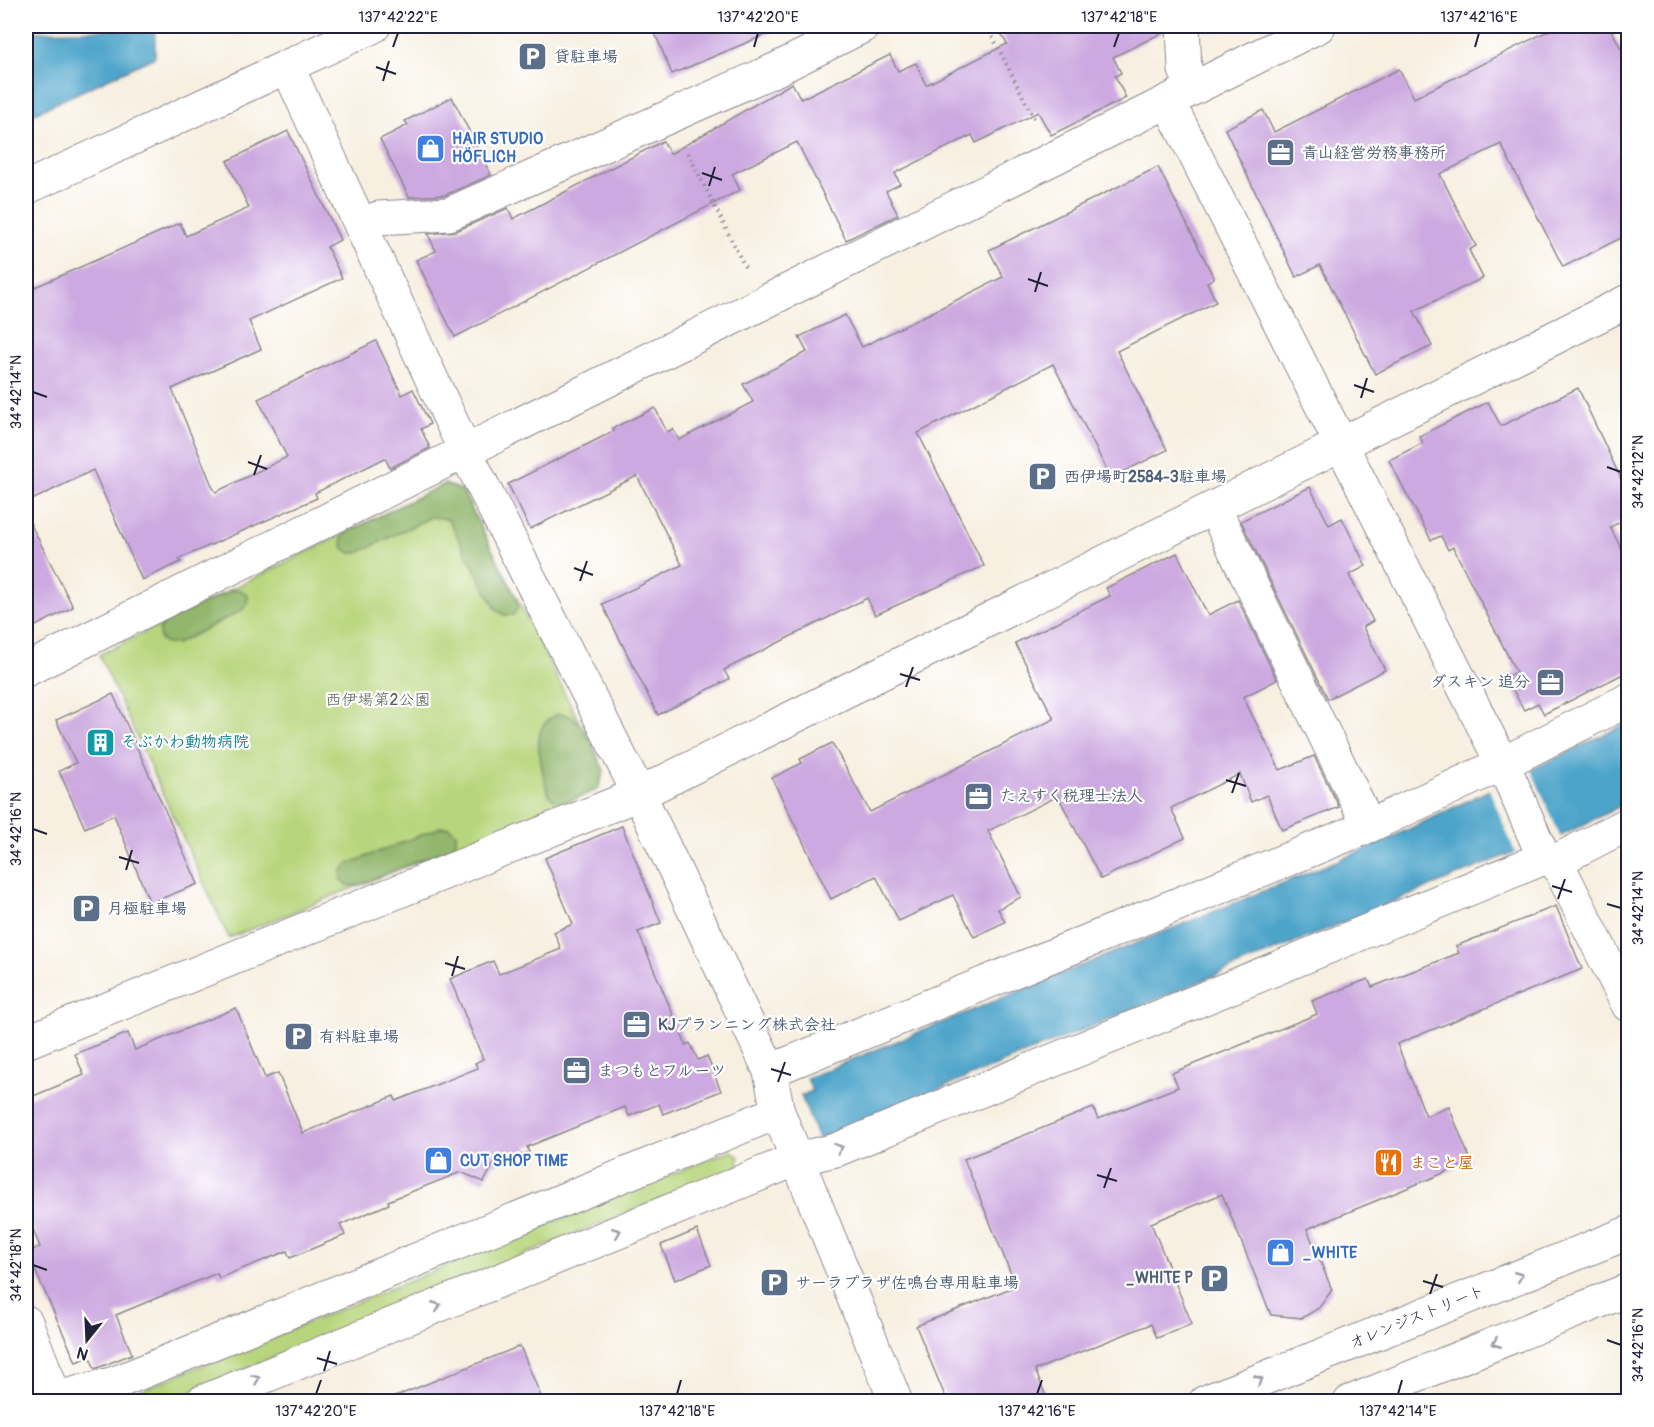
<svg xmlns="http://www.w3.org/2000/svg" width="1654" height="1427" font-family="Pangolin,'Klee One',sans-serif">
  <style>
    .green { fill: #b7d57c; stroke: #6c7c5c; stroke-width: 1.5 }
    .forest { fill: #91b66c; stroke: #5a6c54; stroke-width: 1.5 }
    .water { fill: #4ea4ca; stroke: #386382; stroke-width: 1.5 }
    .pier { fill: #f7efe0 }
    .building { fill: #cca9e0 }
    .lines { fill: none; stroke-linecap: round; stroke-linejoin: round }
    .street-casing { stroke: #8c888e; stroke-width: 35 }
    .secondary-casing { stroke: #8c888e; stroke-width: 35 }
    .path { stroke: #8c888e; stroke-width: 4; stroke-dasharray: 1.5 4.5; stroke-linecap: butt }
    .street { stroke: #fff; stroke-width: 33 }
    .secondary { stroke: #fff; stroke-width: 33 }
    .oneway { stroke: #9c9ca7 }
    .ticks { fill: none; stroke: #22223b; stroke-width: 2 }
    .labels { text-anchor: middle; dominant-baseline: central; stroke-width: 4.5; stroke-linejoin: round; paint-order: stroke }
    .service-label { font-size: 16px; font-weight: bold; fill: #4e5e75; stroke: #fff; text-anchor: start }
    .shop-label { font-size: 16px; font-weight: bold; fill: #366cbe; stroke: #fff; text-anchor: start }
    .park-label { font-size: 16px; fill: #566152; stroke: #fff }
    .culture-label { font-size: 16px; font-weight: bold; fill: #0d838f; stroke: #fff; text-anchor: start }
    .food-label { font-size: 16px; font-weight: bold; fill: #c56008; stroke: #fff; text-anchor: start }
    .street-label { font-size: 16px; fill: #22223b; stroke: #fff }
    .neatline { fill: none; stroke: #22223b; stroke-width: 2 }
    .ticks-label { font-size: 15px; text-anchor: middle; fill: #22223b }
  </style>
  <rect width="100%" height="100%" fill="#fff"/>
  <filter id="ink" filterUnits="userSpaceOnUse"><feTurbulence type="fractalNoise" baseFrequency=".0167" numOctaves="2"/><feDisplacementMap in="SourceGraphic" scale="12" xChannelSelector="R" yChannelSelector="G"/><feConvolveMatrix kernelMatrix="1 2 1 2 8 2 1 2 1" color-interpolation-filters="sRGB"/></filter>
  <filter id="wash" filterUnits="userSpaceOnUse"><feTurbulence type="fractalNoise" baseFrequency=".008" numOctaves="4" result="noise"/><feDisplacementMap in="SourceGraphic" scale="24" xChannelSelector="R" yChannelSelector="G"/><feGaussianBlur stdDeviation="1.35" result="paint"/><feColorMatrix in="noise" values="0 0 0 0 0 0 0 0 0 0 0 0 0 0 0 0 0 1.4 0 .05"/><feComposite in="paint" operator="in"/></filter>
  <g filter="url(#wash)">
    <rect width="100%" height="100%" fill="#f7efe0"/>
    <g class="green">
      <polygon points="444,484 462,490 604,771 598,789 229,938 99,655"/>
      <polygon points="731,1150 739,1157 738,1167 734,1169 167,1401 122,1402 127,1396"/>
    </g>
    <g class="forest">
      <polygon points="444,484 462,490 517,599 518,608 513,615 504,615 496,609 448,519 431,517 358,553 350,553 343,547 342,539 347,532"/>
      <polygon points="231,590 241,590 248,595 247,605 241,611 176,644 167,644 160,639 159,630 165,622"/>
      <path d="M 558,714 C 585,713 594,750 604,771 L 598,789 C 582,796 557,812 547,791 C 542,763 526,727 558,714 Z"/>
      <polygon points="441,827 449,827 456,833 456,842 451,848 357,886 348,885 342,880 342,871 348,864"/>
    </g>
    <g class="water">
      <polygon points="155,29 155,57 26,117 26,32"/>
      <polygon points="1628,723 1628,802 1563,835 1512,853 818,1139 801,1096 812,1091 807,1078 1378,844"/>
    </g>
    <polygon class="pier" points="1531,769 1561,839 1516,854 1489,789"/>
    <g id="blocks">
      <g class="building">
        <polygon points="652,26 786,26 672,74"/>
        <polygon points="997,26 1164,26 1164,32 1113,57 1121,73 1115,76 1126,98 1051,135 1038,112 976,143 972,135 895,173 900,184 886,191 898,215 846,240 797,142 732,174 740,190 455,337 416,260 436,251 428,234 456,231 508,208 513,219 663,141 670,154 792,83 801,99 890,55 898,71 916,63 926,85 1007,44"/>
        <polygon points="1558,26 1609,26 1629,63 1629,234 1563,267 1501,144 1440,174 1476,246 1469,250 1483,278 1414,311 1432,346 1375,374 1320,265 1296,277 1225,129 1263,110 1274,132 1399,69 1414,98"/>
        <polygon points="452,97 491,175 445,195 409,197 380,139 408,125 405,121"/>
        <polygon points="288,131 340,240 327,247 342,278 249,321 261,349 172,389 213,488 216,492 287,457 258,399 376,341 402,395 413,389 430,424 421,429 430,448 390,468 385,458 315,493 317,498 179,559 181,562 142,580 93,470 26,503 26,291 180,223 186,236 249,208 227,161"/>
        <polygon points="1158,167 1214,278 1207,282 1216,302 1117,351 1167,450 1111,478 1053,364 918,433 984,566 875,615 867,598 724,670 729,679 658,715 602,604 682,565 637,476 530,529 508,484 614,431 613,428 655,408 667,432 673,429 679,440 753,402 743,384 807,352 799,337 845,315 862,347 1003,277 989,250"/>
        <polygon points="1578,388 1629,496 1629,518 1610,527 1629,563 1629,671 1544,714 1538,703 1524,710 1506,677 1516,672 1453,547 1448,550 1441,536 1431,540 1389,460 1423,443 1419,436 1488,402 1501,426"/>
        <polygon points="1310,487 1329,525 1342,518 1366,566 1349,575 1373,621 1363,627 1385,670 1328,699 1241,521"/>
        <polygon points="26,515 73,607 26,631"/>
        <polygon points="1177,553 1208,615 1238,600 1277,680 1243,697 1280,770 1314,756 1339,807 1282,830 1267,795 1251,802 1240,774 1171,808 1185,838 1101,879 1058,796 988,831 1021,897 998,909 1005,922 974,937 953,895 899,921 876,876 831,899 772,778 802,763 800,759 832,743 870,812 1054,719 1015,643 1110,596 1106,588"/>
        <polygon points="113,694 198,884 150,903 114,815 85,828 59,771 76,763 56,720"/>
        <polygon points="622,826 661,923 638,932 686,1045 690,1043 698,1060 707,1056 721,1091 663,1114 659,1104 629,1116 625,1107 527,1147 529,1152 493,1165 484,1182 461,1172 388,1201 389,1204 340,1225 345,1235 290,1258 287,1251 219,1278 217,1273 116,1315 132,1354 95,1369 90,1357 76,1362 27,1252 40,1247 26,1212 26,1099 84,1075 75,1054 128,1033 135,1050 236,1008 265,1078 278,1073 303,1133 394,1096 396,1101 478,1068 475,1063 483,1059 450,979 493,961 499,974 561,949 554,932 573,924 545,858"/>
        <polygon points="1556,906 1582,969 1397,1044 1426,1116 1449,1107 1471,1162 1307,1229 1332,1290 1319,1308 1302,1318 1271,1315 1222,1194 1151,1223 1192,1324 1157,1338 1151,1324 1035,1370 1048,1401 947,1401 916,1326 1016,1286 964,1159 1093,1108 1098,1119 1178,1087 1172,1073 1317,1014 1312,1001 1368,979 1372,987 1459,953 1456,946"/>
        <polygon points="697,1230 711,1265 675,1280 661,1245"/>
        <polygon points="520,1346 543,1401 387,1401 387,1400"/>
      </g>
    </g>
  </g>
  <g filter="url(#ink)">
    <use href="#blocks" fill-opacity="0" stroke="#8c888e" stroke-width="1.5"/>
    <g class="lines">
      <defs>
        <g id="street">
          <polyline points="1183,26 1185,70 1193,88"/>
          <polyline points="287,66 465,451 639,794 770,1071 778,1112 896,1402"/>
          <polyline points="1168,101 1507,773 1544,858 1556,861 1628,824"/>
          <polyline points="361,225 378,218 449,214 779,68 863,26"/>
          <polyline points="1214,508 1369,826"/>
          <polyline points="26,670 1319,26"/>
          <polyline points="1556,861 1628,1005"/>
          <polyline points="26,1042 639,794 1628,301"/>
          <polyline points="770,1071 1369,826 1502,764 1628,700"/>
          <polyline points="26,1322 57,1402"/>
          <polyline points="43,1402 115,1383 778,1112"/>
          <polyline points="202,1402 797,1159 836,1150 1544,858"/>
        </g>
        <g id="secondary">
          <polyline points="26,188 374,26"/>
          <polyline points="1205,1402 1628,1233"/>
          <polyline points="1350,1402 1628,1290"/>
        </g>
      </defs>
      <use href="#street" class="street-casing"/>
      <use href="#secondary" class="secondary-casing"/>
      <g class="path">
        <polyline points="987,26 1036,122"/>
        <polyline points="688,153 745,267"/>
      </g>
      <use href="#street" class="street"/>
      <use href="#secondary" class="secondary"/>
    </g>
    <defs><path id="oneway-chevron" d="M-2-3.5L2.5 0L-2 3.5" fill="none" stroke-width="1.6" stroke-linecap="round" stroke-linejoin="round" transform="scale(1.5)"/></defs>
    <g class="oneway">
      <use href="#oneway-chevron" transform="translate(839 1148) rotate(-19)"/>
      <use href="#oneway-chevron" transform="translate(617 1232) rotate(-22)"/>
      <use href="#oneway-chevron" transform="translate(1519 1276) rotate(-22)"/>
      <use href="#oneway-chevron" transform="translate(437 1306) rotate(-22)"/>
      <use href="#oneway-chevron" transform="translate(1496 1343) rotate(158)"/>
      <use href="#oneway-chevron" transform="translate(256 1379) rotate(-22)"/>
      <use href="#oneway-chevron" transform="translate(1259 1380) rotate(-22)"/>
    </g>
  </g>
  <path class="ticks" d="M 393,47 L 398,33M 754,47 L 758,33M 1114,47 L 1119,33M 1475,47 L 1479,33M 376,67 L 396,74M 383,81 L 389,61M 702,173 L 722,180M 709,186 L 715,167M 1028,279 L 1048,286M 1035,292 L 1041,272M 1354,385 L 1374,392M 33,392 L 47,397M 1361,398 L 1367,378M 248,462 L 267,469M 1607,467 L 1621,472M 254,475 L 261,455M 574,568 L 593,575M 580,581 L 587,561M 900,674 L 920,680M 906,687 L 913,667M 1226,780 L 1246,786M 1232,793 L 1239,773M 33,829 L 47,834M 119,857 L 139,863M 126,870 L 132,850M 1552,886 L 1572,892M 1558,899 L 1565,879M 1607,904 L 1621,908M 445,963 L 465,969M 452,976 L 458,956M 771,1069 L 791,1075M 778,1082 L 785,1062M 1097,1175 L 1117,1181M 1104,1188 L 1111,1168M 33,1265 L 47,1270M 1423,1281 L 1443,1287M 1430,1294 L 1437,1274M 1607,1340 L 1621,1345M 317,1358 L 337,1364M 324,1371 L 330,1351M 316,1394 L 321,1380M 677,1394 L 681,1380M 1037,1394 L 1042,1380M 1398,1394 L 1402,1380"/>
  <defs>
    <symbol id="parking-square" viewBox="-11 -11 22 22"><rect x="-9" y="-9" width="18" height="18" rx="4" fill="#5c6f8a" stroke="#fff"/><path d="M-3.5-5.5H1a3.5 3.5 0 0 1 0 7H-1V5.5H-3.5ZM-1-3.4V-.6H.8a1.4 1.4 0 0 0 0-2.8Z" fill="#fff"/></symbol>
    <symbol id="shop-square" viewBox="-11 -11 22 22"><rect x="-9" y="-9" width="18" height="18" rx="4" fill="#3f7fe0" stroke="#fff"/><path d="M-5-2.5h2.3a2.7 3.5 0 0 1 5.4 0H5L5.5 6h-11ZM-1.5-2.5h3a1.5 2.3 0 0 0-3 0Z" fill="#fff"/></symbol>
    <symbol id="office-square" viewBox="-11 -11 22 22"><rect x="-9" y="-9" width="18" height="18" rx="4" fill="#5c6f8a" stroke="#fff"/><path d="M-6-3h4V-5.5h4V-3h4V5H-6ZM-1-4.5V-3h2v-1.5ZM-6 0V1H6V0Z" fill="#fff"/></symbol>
    <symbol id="building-square" viewBox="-11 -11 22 22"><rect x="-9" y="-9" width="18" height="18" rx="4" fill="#0f9aa8" stroke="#fff"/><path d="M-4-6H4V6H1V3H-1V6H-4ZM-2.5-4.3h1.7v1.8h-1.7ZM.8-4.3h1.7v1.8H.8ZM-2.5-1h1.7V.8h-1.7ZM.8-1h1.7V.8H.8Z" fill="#fff"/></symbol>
    <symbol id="restaurant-square" viewBox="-11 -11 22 22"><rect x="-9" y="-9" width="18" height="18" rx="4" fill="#e8710a" stroke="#fff"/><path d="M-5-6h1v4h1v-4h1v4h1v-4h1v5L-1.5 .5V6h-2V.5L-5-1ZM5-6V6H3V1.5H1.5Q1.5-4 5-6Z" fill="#fff"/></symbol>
  </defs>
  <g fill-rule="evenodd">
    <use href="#parking-square" x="516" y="40" width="33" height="33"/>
    <use href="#shop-square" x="414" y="132" width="33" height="33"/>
    <use href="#office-square" x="1264" y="136" width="33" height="33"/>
    <use href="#parking-square" x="1026" y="460" width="33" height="33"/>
    <use href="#office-square" x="1534" y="666" width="33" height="33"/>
    <use href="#building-square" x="84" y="726" width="33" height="33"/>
    <use href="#office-square" x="962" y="780" width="33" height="33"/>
    <use href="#parking-square" x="70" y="892" width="33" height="33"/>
    <use href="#office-square" x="620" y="1008" width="33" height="33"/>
    <use href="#parking-square" x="282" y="1020" width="33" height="33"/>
    <use href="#office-square" x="560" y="1054" width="33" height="33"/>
    <use href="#shop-square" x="422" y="1144" width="33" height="33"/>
    <use href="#restaurant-square" x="1372" y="1146" width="33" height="33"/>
    <use href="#shop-square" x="1264" y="1236" width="33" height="33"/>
    <use href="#parking-square" x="1198" y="1262" width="33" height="33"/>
    <use href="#parking-square" x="758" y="1266" width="33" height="33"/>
  </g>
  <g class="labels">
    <g class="service-label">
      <text x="554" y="57">貸駐車場</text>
      <text x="1302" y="153">青山経営労務事務所</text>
      <text x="1064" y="477">西伊場町2584-3駐車場</text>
      <text x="1530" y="682" text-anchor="end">ダスキン 追分</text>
      <text x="1000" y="796">たえすく税理士法人</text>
      <text x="107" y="909">月極駐車場</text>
      <text x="658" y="1025">KJプランニング株式会社</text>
      <text x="319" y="1037">有料駐車場</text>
      <text x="598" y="1071">まつもとフルーツ</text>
      <text x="1193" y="1278" text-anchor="end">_WHITE P</text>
      <text x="795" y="1283">サーラプラザ佐鳴台専用駐車場</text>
    </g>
    <g class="shop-label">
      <text x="452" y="139">HAIR STUDIO<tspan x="452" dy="18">HÖFLICH</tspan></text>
      <text x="460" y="1161">CUT SHOP TIME</text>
      <text x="1302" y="1253">_WHITE</text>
    </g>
    <g class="park-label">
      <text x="378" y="700">西伊場第2公園</text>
    </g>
    <g class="culture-label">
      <text x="121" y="742">そぶかわ動物病院</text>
    </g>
    <g class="food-label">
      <text x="1410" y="1163">まこと屋</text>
    </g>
    <g class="street-label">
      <text transform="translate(1417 1317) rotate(-22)">オレンジストリート</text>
    </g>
  </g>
  <rect width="1654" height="1427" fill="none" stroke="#fff" stroke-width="66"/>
  <g transform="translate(87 1340) rotate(198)" stroke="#ffffff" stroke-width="4.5" paint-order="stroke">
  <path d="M0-4.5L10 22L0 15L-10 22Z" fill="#22223b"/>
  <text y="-9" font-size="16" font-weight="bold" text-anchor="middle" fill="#22223b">N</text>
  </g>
  <rect x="33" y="33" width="1588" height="1361" class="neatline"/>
  <g class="ticks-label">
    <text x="398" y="22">137°42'22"E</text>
    <text x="758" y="22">137°42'20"E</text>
    <text x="1119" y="22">137°42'18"E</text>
    <text x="1479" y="22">137°42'16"E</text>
    <text transform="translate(16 392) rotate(-90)" y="5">34°42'14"N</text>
    <text transform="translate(1638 472) rotate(-90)" y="5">34°42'12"N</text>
    <text transform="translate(16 829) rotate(-90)" y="5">34°42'16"N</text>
    <text transform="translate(1638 908) rotate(-90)" y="5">34°42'14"N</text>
    <text transform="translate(16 1265) rotate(-90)" y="5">34°42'18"N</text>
    <text transform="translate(1638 1345) rotate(-90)" y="5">34°42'16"N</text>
    <text x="316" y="1416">137°42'20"E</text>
    <text x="677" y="1416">137°42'18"E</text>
    <text x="1037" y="1416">137°42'16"E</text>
    <text x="1398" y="1416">137°42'14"E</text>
  </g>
</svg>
